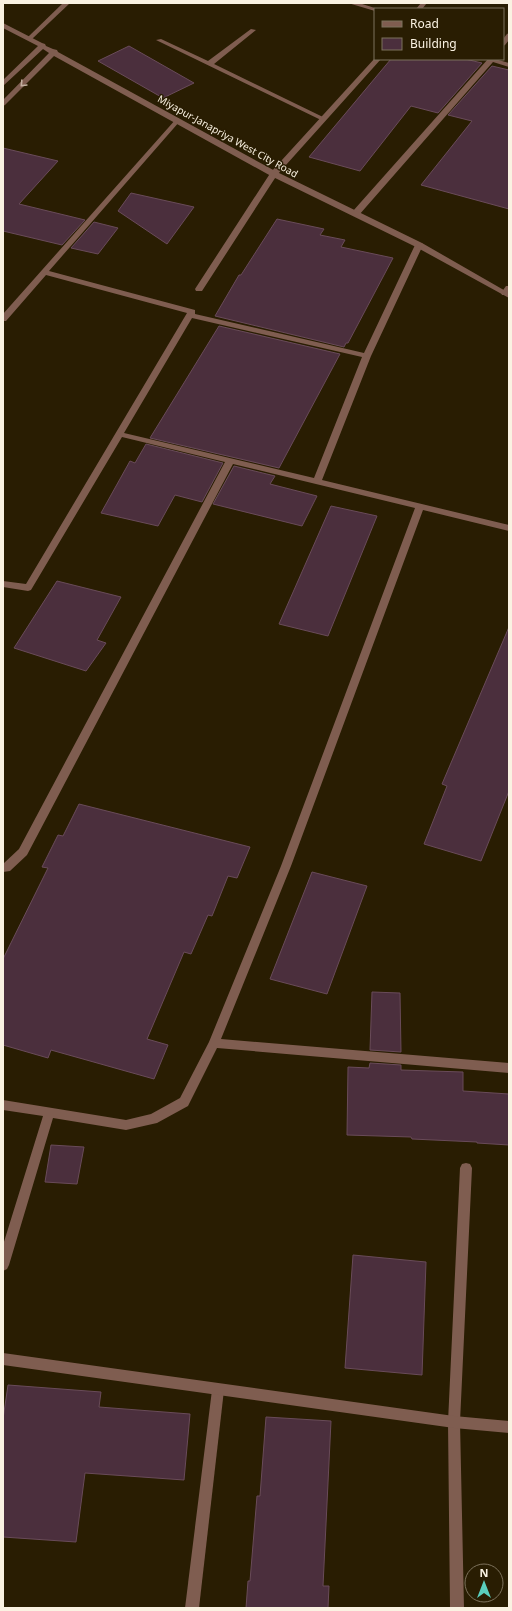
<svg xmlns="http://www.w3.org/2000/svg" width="512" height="1611" font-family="'Noto Sans',sans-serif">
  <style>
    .building { fill: #4b2f3d; stroke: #694b59 }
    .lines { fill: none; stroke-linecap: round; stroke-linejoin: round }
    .service { fill: #7f5d50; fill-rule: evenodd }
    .minor { fill: #7f5d50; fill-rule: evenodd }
    .tertiary { fill: #7f5d50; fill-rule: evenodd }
    .oneway { stroke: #c3afa0 }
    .labels { text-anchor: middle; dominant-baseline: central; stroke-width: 3; stroke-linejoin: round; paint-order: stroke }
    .far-street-label { font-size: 10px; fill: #faf2e2; stroke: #291d02 }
  </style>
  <rect width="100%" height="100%" fill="#291d02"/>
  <g class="building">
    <polygon points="129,46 194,83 163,98 98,61"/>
    <polygon points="391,59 465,59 482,63 438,113 411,106 360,171 309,157"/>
    <polygon points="492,66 509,70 509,209 421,185 472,121 448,115"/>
    <polygon points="3,148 58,161 19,204 85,220 62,245 3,231"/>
    <polygon points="131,193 194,207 167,244 118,211"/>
    <polygon points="277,219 324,229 320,235 345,240 341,247 393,258 348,343 346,343 344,347 215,316 239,275 241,275"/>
    <polygon points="94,222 118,228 98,254 71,248"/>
    <polygon points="219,326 340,354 279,468 150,438"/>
    <polygon points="146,444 223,463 202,502 175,495 158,526 101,513 130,461 135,463"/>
    <polygon points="234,466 275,476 270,484 317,496 302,526 213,504"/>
    <polygon points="331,506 377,516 328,636 279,624"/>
    <polygon points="57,581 121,597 97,640 106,643 86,671 14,648"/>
    <polygon points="509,627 509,791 481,861 424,844 447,786 442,784"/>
    <polygon points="79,804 250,847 237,878 228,876 212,916 208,915 191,954 184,952 147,1039 168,1045 154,1079 51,1050 48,1058 3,1045 3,959 48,868 42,867 58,835 63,836"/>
    <polygon points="312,872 367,886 327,994 270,979"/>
    <polygon points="372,992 400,993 401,1052 370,1050"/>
    <polygon points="370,1063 401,1065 401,1070 463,1072 463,1091 509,1094 509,1145 477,1143 477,1142 412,1139 411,1137 347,1135 348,1067 369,1068"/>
    <polygon points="51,1145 84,1147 77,1184 45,1182"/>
    <polygon points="353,1255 426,1262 422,1375 345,1368"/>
    <polygon points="8,1385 101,1392 99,1407 190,1414 184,1480 85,1473 76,1542 3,1537 3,1419"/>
    <polygon points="266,1417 331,1421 323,1586 329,1586 328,1608 246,1608 248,1581 250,1581 257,1496 260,1496"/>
  </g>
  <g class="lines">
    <g class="service">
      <polygon points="63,3 70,3 32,39 28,39 28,37"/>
      <polygon points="348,3 359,3 378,9 375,9 375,11"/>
      <polygon points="251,29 256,30 214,64 325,118 325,120 321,120 156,40 161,39 208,61"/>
    </g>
    <g class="minor">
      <polygon points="421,3 427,3 422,9 416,9"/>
      <polygon points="509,33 509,40 505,45 503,46 503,39 507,34"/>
      <polygon points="375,58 381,59 277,175 202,291 196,291 195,289 271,172"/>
      <polygon points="488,59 495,59 509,63 509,67 493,62 359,215 353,215 353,211"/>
      <path d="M 178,118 L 181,120 L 180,121 L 49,271 L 195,310 L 195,314 L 364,353 L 415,245 L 416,243 L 422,243 L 423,245 L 371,356 L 322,480 L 509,525 L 509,531 L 423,510 L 291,866 L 221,1039 L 509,1063 L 509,1073 L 217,1048 L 188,1106 L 157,1123 L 126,1130 L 53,1118 L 9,1265 L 7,1269 L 3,1271 L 3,1245 L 43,1116 L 3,1110 L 3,1100 L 126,1120 L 151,1114 L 180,1098 L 209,1042 L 281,866 L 415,508 L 233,464 L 27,855 L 10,871 L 3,872 L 3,864 L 19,849 L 225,462 L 122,437 L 31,590 L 28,591 L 3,587 L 3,581 L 26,584 L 187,313 L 46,275 L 6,321 L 3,321 L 3,314 L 176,119 ZM 192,318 L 362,357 L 314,478 L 124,433 Z"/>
      <polygon points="506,286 509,286 509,293 505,295 502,295 501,293"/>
      <polygon points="466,1163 470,1164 472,1168 460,1422 464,1608 450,1608 448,1422 460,1168 462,1164"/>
      <polygon points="218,1384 222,1386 224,1390 199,1608 185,1608 212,1390 214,1386"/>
    </g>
    <g class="tertiary">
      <polygon points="3,23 42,43 45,44 46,46 53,49 57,50 58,52 277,172 422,243 509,293 509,298 416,247 271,176 54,56 5,105 3,106 3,100 49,53 43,49 3,86 3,80 38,46 3,28"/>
      <polygon points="3,1353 454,1416 509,1421 509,1433 454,1428 3,1365"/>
    </g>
  </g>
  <defs><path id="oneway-chevron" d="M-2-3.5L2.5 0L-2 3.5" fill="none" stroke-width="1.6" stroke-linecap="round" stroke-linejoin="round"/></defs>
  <use class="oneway" href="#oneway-chevron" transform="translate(23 84) rotate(134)"/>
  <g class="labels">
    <g class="far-street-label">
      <text transform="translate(228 136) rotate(29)">Miyapur-Janapriya West City Road</text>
    </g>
  </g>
  <rect width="512" height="1611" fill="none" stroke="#faf2e2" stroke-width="8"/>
  <rect x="374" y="8" width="130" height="52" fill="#291d02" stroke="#7d725c"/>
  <rect x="382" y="21" width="20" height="6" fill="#7f5d50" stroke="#7d725c"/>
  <text x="410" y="28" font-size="12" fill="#faf2e2">Road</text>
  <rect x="382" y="38" width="20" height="12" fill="#4b2f3d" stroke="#7d725c"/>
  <text x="410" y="48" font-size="12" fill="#faf2e2">Building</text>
  <g transform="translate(484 1583)"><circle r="19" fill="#291d02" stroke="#7d725c"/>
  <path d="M0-3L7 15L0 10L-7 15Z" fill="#5acebd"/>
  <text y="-6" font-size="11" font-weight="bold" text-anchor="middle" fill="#faf2e2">N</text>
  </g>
</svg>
